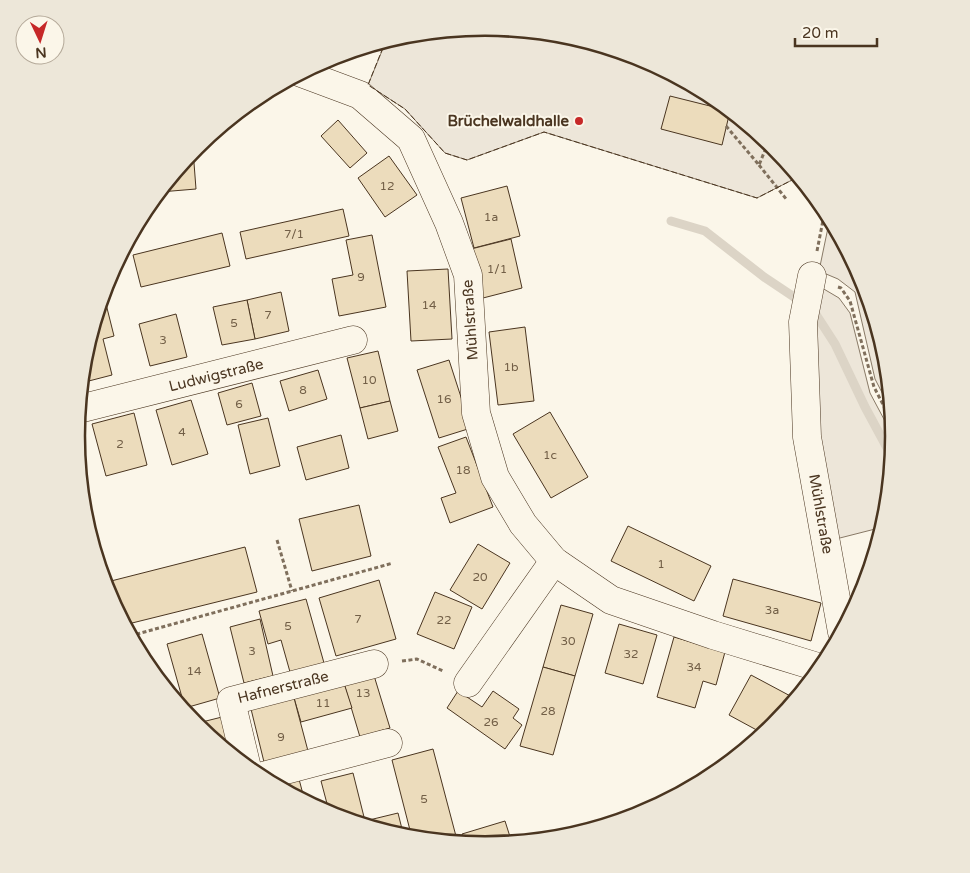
<svg xmlns="http://www.w3.org/2000/svg" width="970" height="873" font-family="'Varela Round',sans-serif">
  <style>
    .green { fill: #ede6d9; stroke: #887966 }
    .lines { fill: none; stroke-linecap: round; stroke-linejoin: round }
    .stream { stroke: #dcd4c6; stroke-width: 9 }
    .building { fill: #ecdcbc; stroke: #4a3520 }
    .minor-casing { stroke: #4a3520; stroke-width: 29 }
    .path { stroke: #7f6f5c; stroke-width: 3; stroke-dasharray: 4 2.5; stroke-linecap: butt }
    .minor { stroke: #fbf6e9; stroke-width: 28 }
    .fence { stroke: #4a3520; stroke-width: 1; stroke-dasharray: 6 2.5; stroke-linecap: butt }
    .poi-dot { fill: #c62828; stroke: #fbf6e9; stroke-width: 2 }
    .labels { text-anchor: middle; dominant-baseline: central; stroke-width: 4; stroke-linejoin: round; paint-order: stroke }
    .number-label { font-size: 12px; fill: #725f47 }
    .poi-label { font-size: 15px; font-weight: bold; fill: #4a3520; stroke: #fbf6e9; text-anchor: end }
    .street-label { font-size: 15px; fill: #4a3520; stroke: #fbf6e9 }
    .rim { fill: none; stroke: #4a3520; stroke-width: 2.5 }
  </style>
  <rect width="100%" height="100%" fill="#fbf6e9"/>
  <g class="green">
    <polygon points="485,28 565,35 642,59 712,97 774,147 797,176 796,178 757,198 544,132 467,160 445,153 405,109 368,85 384,46 378,44 405,35"/>
    <polygon points="830,218 863,280 886,357 892,412 875,379 855,292 838,279 819,271"/>
    <polygon points="817,285 839,298 850,313 870,393 894,438 886,517 883,527 832,540 814,458"/>
  </g>
  <g class="lines">
    <g class="stream">
      <polyline points="671,221 705,231 764,277 794,297"/>
      <polyline points="815,313 835,344 865,407 892,457"/>
    </g>
  </g>
  <g class="building">
    <polygon points="670,96 730,111 722,145 661,129"/>
    <polygon points="338,120 367,153 350,168 321,136"/>
    <polygon points="193,150 196,189 160,192 160,191"/>
    <polygon points="389,156 417,195 385,217 358,178"/>
    <polygon points="507,186 520,236 474,248 461,198"/>
    <polygon points="343,209 349,236 246,259 240,232"/>
    <polygon points="222,233 230,266 141,287 133,255"/>
    <polygon points="372,235 386,307 339,316 332,279 353,275 346,240"/>
    <polygon points="511,239 522,288 483,298 471,249"/>
    <polygon points="448,269 452,339 411,341 407,271"/>
    <polygon points="281,292 289,331 255,339 247,300"/>
    <polygon points="247,300 255,339 222,345 213,307"/>
    <polygon points="106,304 114,336 103,339 112,375 81,383 84,356 99,306"/>
    <polygon points="176,314 187,357 150,366 139,324"/>
    <polygon points="525,327 534,401 498,405 489,332"/>
    <polygon points="378,351 390,401 360,408 347,358"/>
    <polygon points="449,360 471,428 439,438 417,370"/>
    <polygon points="318,370 327,399 289,411 280,381"/>
    <polygon points="252,383 261,416 227,425 218,393"/>
    <polygon points="191,400 208,454 172,465 156,410"/>
    <polygon points="390,401 398,431 368,439 360,408"/>
    <polygon points="550,412 588,477 551,498 513,434"/>
    <polygon points="134,413 147,465 106,476 92,424"/>
    <polygon points="268,418 280,466 250,474 238,425"/>
    <polygon points="341,435 349,468 306,480 297,447"/>
    <polygon points="466,437 493,507 450,523 441,498 456,493 438,447"/>
    <polygon points="81,491 97,555 96,555 84,516"/>
    <polygon points="359,505 371,556 312,571 299,519"/>
    <polygon points="628,526 711,566 694,601 611,561"/>
    <polygon points="478,544 510,563 482,609 450,590"/>
    <polygon points="245,547 257,592 124,625 120,618 111,581"/>
    <polygon points="733,579 821,603 811,641 723,616"/>
    <polygon points="379,580 396,639 336,656 319,598"/>
    <polygon points="435,592 472,607 454,649 417,634"/>
    <polygon points="306,599 324,663 290,672 281,640 268,644 259,611"/>
    <polygon points="561,605 593,614 575,676 543,667"/>
    <polygon points="260,619 273,676 244,683 230,627"/>
    <polygon points="619,624 657,635 643,684 605,673"/>
    <polygon points="202,634 220,698 185,708 167,644"/>
    <polygon points="674,637 725,652 716,685 703,681 695,708 657,697"/>
    <polygon points="543,667 575,676 553,755 520,746"/>
    <polygon points="372,669 390,728 360,737 342,677"/>
    <polygon points="751,675 796,699 774,726 764,734 729,715"/>
    <polygon points="342,677 352,708 301,722 292,691"/>
    <polygon points="458,691 482,707 493,691 519,709 513,718 522,725 505,749 447,708"/>
    <polygon points="294,698 308,751 264,762 251,709"/>
    <polygon points="222,717 231,755 194,724"/>
    <polygon points="433,749 457,840 450,842 412,838 392,760"/>
    <polygon points="353,773 365,821 398,813 404,837 330,815 321,781"/>
    <polygon points="299,779 305,802 276,786"/>
    <polygon points="505,821 512,843 485,845 465,844 462,834"/>
  </g>
  <g class="lines">
    <defs>
      <g id="minor">
        <polyline points="301,73 360,95 411,139 449,223 468,275 476,413 495,477 523,524 554,561 611,600 713,635 821,668"/>
        <polyline points="812,276 803,322 807,437 842,632"/>
        <polyline points="79,409 353,340"/>
        <polyline points="468,683 554,561"/>
        <polyline points="247,768 231,701 374,664"/>
        <polyline points="259,777 388,743"/>
      </g>
    </defs>
    <use href="#minor" class="minor-casing"/>
    <g class="path">
      <polyline points="726,126 759,165 768,143"/>
      <polyline points="759,165 787,200"/>
      <polyline points="817,251 825,210"/>
      <polyline points="838,287 841,288 850,301 874,387 893,424"/>
      <polyline points="277,540 292,591"/>
      <polyline points="130,636 393,563"/>
      <polyline points="402,661 417,659 443,671"/>
    </g>
    <use href="#minor" class="minor"/>
    <polyline class="fence" points="378,44 384,45 368,85 405,109 445,153 467,160 544,132 757,198 796,178 797,176"/>
  </g>
  <circle class="poi-dot" cx="579" cy="121" r="5"/>
  <g class="labels">
    <g class="number-label">
      <text x="387" y="186">12</text>
      <text x="491" y="217">1a</text>
      <text x="294" y="234">7/1</text>
      <text x="497" y="269">1/1</text>
      <text x="361" y="277">9</text>
      <text x="429" y="305">14</text>
      <text x="268" y="315">7</text>
      <text x="234" y="323">5</text>
      <text x="163" y="340">3</text>
      <text x="511" y="367">1b</text>
      <text x="369" y="380">10</text>
      <text x="303" y="390">8</text>
      <text x="444" y="399">16</text>
      <text x="239" y="404">6</text>
      <text x="182" y="432">4</text>
      <text x="120" y="444">2</text>
      <text x="550" y="455">1c</text>
      <text x="463" y="470">18</text>
      <text x="661" y="564">1</text>
      <text x="480" y="577">20</text>
      <text x="772" y="610">3a</text>
      <text x="358" y="619">7</text>
      <text x="444" y="620">22</text>
      <text x="288" y="626">5</text>
      <text x="568" y="641">30</text>
      <text x="252" y="651">3</text>
      <text x="631" y="654">32</text>
      <text x="694" y="667">34</text>
      <text x="194" y="671">14</text>
      <text x="363" y="693">13</text>
      <text x="323" y="703">11</text>
      <text x="548" y="711">28</text>
      <text x="491" y="722">26</text>
      <text x="281" y="737">9</text>
      <text x="424" y="799">5</text>
    </g>
    <g class="poi-label">
      <text x="569" y="121">Brüchelwaldhalle</text>
    </g>
    <g class="street-label">
      <text transform="translate(470 320) rotate(-94)">Mühlstraße</text>
      <text transform="translate(216 375) rotate(-14)">Ludwigstraße</text>
      <text transform="translate(821 514) rotate(80)">Mühlstraße</text>
      <text transform="translate(283 687) rotate(-14)">Hafnerstraße</text>
    </g>
  </g>
  <path d="M0 0H970V873H0ZM85 436a400 400 0 1 1 800 0a400 400 0 1 1-800 0Z" fill="#ede7d9" fill-rule="evenodd"/>
  <path class="rim" d="M85 436a400 400 0 1 1 800 0a400 400 0 1 1-800 0Z"/>
  <g transform="translate(40 40) rotate(176)"><circle r="24" fill="#fbf6e9" stroke="#b4a999"/>
  <path d="M0-4L9 19L0 12L-9 19Z" fill="#c62828"/>
  <text y="-8" font-size="14" font-weight="bold" text-anchor="middle" fill="#4a3520">N</text>
  </g>
  <path d="M795 38v8h82v-8" fill="none" stroke="#4a3520" stroke-width="2.5"/>
  <text x="802" y="38" font-size="15" fill="#4a3520" stroke="#fbf6e9" stroke-width="4" paint-order="stroke">20 m</text>
</svg>
